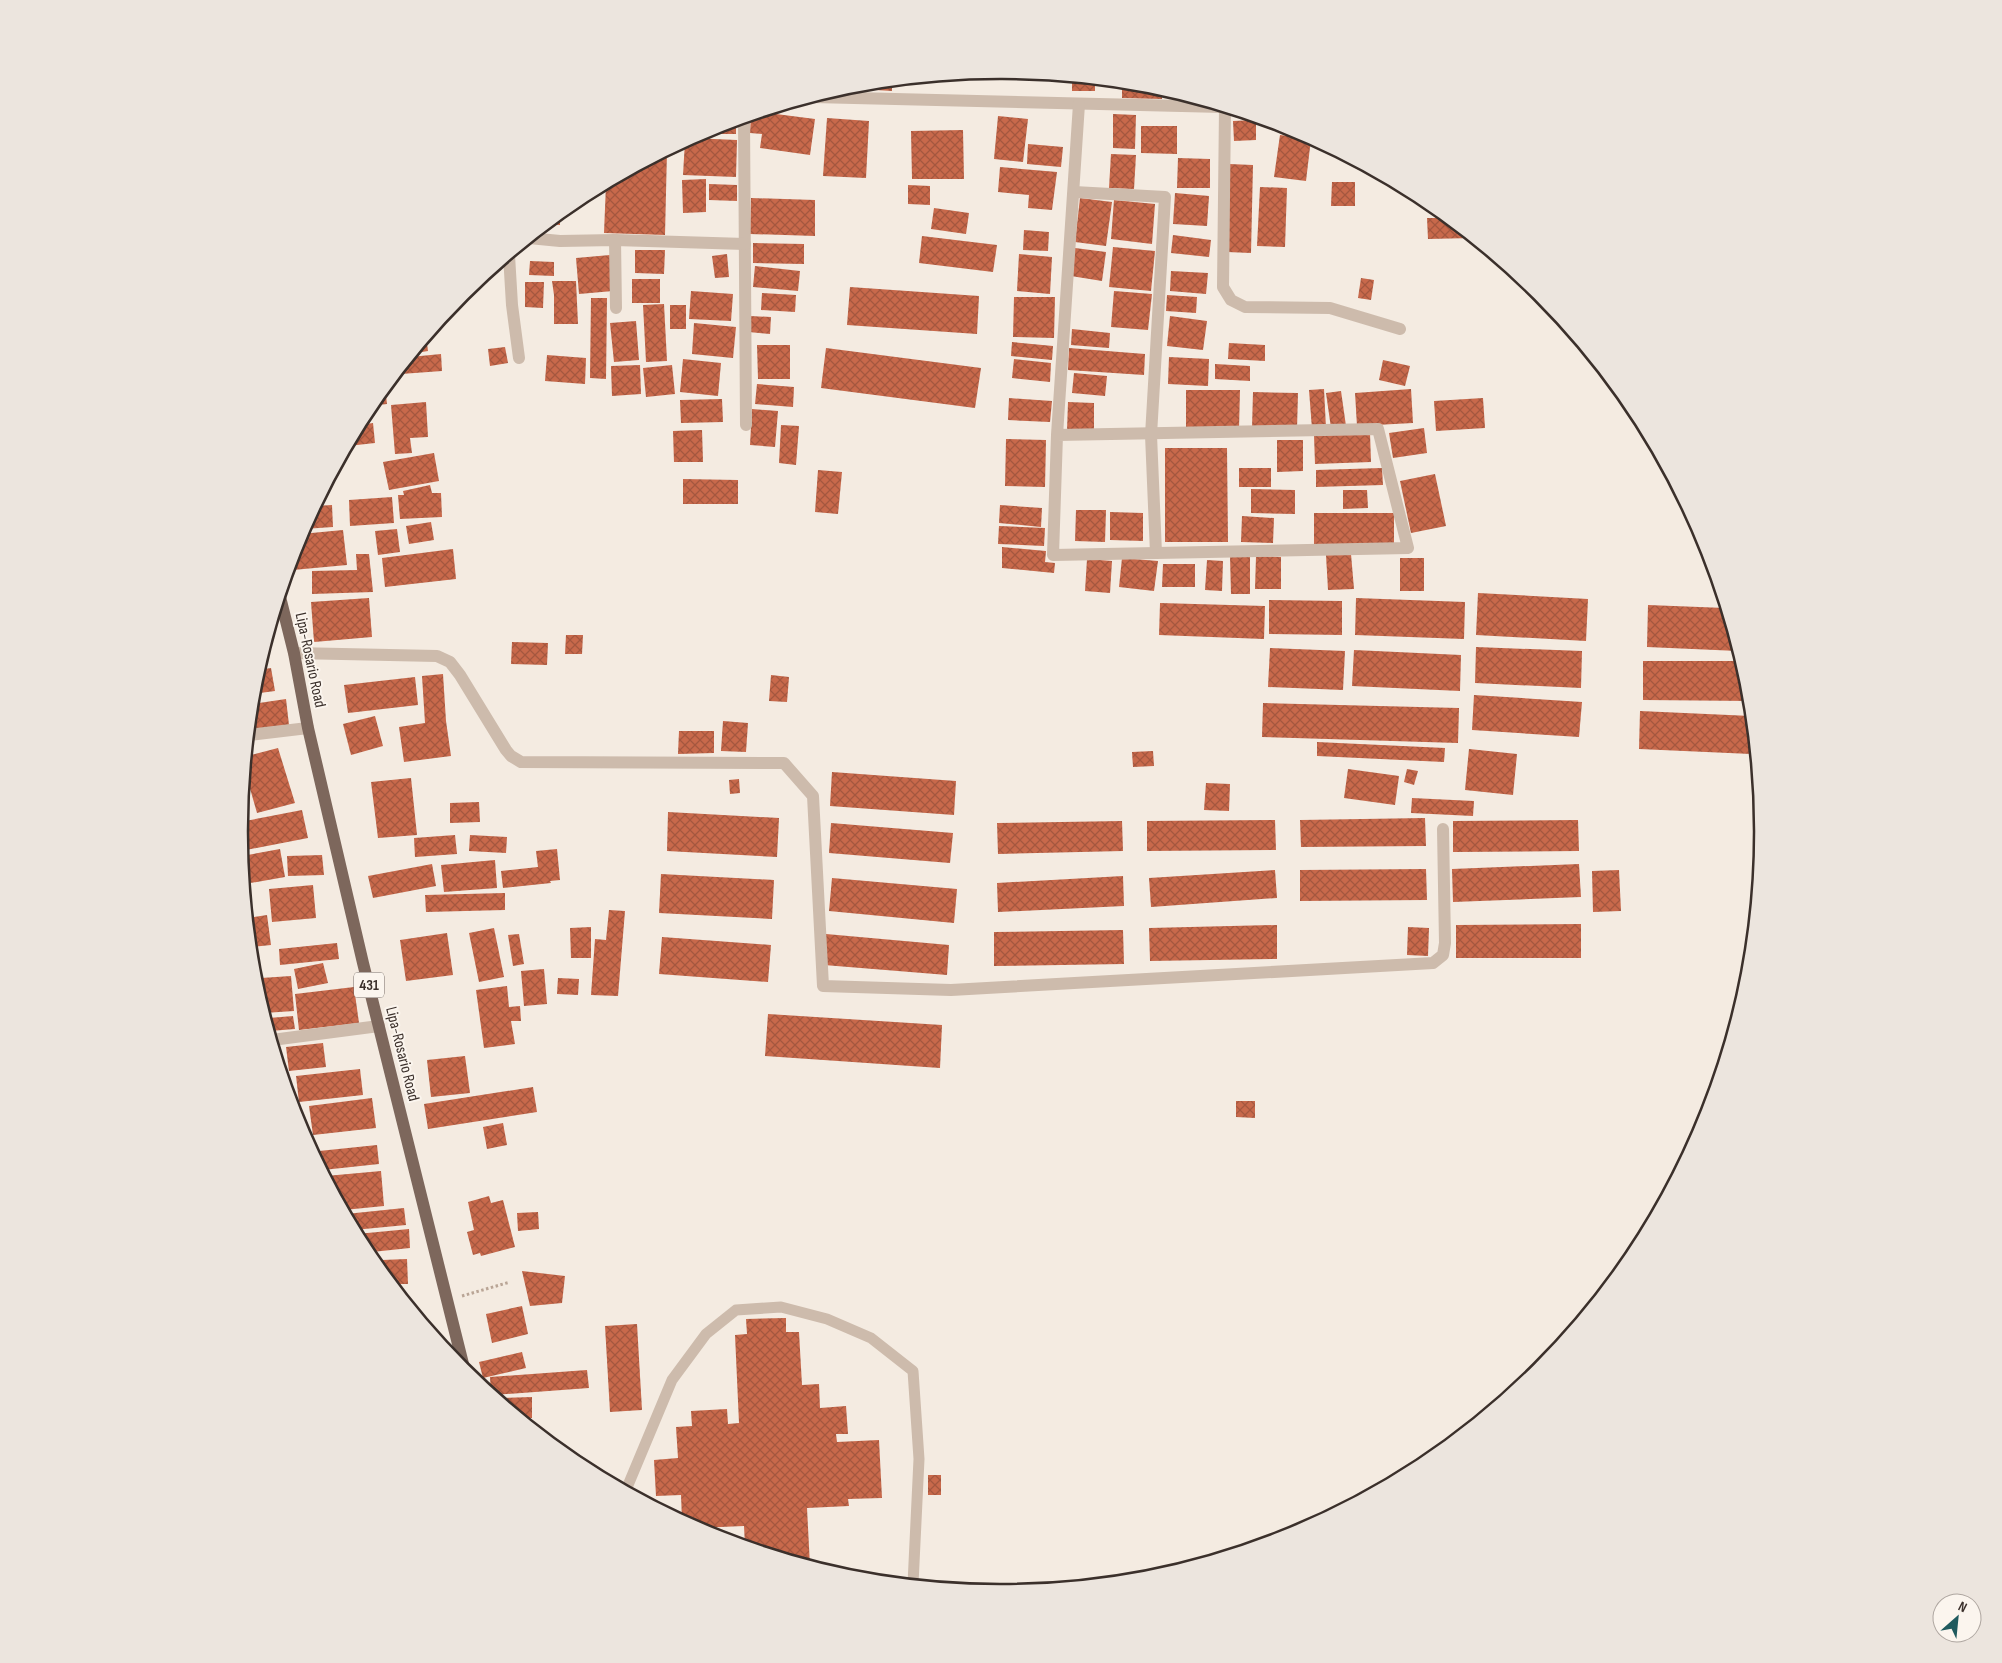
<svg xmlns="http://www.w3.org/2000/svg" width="2002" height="1663" font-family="'Sofia Sans Condensed',sans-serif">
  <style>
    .building { fill: url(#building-cross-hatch) }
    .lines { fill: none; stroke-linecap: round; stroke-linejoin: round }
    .path { stroke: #b9a596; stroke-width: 3; stroke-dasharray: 2.5 2.5; stroke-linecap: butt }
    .service { stroke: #cdbbac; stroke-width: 11 }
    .minor { stroke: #cdbbac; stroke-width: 12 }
    .primary { stroke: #7d675c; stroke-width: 12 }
    .labels { text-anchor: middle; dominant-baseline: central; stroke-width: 4; stroke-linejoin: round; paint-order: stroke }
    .shield { fill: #fbf5ee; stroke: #756b66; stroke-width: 1 }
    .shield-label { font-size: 15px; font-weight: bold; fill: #3b302b }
    .street-label { font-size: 16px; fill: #3b302b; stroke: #fbf5ee }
    .rim { fill: none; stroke: #3b302b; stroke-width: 2.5 }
  </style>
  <defs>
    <pattern id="building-cross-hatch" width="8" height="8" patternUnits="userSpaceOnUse" patternTransform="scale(1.25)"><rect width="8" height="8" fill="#c8694b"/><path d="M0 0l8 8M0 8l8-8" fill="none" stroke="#a4573f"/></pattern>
  </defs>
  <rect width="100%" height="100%" fill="#f4ebe1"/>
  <g class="building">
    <polygon points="1072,77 1095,79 1095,91 1072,91"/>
    <polygon points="892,81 892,91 876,90 877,82"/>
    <polygon points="1122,82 1150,85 1162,88 1162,99 1122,98"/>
    <polygon points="775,108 776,108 776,114 815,119 810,155 760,148 762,134 750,133 751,115"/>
    <polygon points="1113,114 1136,115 1135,149 1113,148"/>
    <polygon points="998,116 1028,119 1023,162 994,159"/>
    <polygon points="827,118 869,121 866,178 823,176"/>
    <polygon points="736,120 736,134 698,134 710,128"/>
    <polygon points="1256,120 1256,140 1234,141 1233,121"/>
    <polygon points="1141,126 1177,126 1177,154 1141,153"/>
    <polygon points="963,130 964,179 912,179 911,131"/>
    <polygon points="1280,135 1311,139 1306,181 1274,177"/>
    <polygon points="691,138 737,140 736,177 683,175 685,141"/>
    <polygon points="1028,144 1063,147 1061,167 1027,164"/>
    <polygon points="667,151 665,235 604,233 606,184"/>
    <polygon points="1111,154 1136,155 1134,189 1109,188"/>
    <polygon points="1178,158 1210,159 1210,188 1177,188"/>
    <polygon points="1229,164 1253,165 1251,253 1227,252"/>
    <polygon points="1000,167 1057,172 1052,210 1028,208 1029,195 998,192"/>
    <polygon points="706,179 706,212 683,213 682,180"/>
    <polygon points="1391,181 1400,185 1394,188"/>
    <polygon points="1332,182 1355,182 1355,206 1331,206"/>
    <polygon points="709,184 737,185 737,201 709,200"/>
    <polygon points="908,185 930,186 930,205 908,204"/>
    <polygon points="1260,187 1287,188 1285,247 1257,246"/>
    <polygon points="1175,193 1209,196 1207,226 1173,224"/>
    <polygon points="751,198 815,200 815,236 750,234"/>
    <polygon points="1080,198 1112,202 1106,246 1075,242"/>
    <polygon points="1114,200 1155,204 1152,244 1111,239"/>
    <polygon points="934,208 969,213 966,234 931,229"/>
    <polygon points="560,213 560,225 546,224"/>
    <polygon points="1427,218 1448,218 1473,238 1428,239"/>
    <polygon points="1024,230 1049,232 1048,251 1023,250"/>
    <polygon points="1173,235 1211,240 1209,257 1171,253"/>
    <polygon points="922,236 997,245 993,272 919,263"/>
    <polygon points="753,243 804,244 804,264 753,263"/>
    <polygon points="1113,247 1155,251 1151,291 1109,287"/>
    <polygon points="1075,248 1106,252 1102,281 1071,276"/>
    <polygon points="635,250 665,250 664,274 635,273"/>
    <polygon points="727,254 729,277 715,278 712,256"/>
    <polygon points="1019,254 1052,257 1050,294 1017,291"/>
    <polygon points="610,255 613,291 579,294 576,258"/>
    <polygon points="530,261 554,262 554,276 529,275"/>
    <polygon points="755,266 800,271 798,291 753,287"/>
    <polygon points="1171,271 1208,273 1206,294 1170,291"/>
    <polygon points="1361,278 1374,280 1371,300 1358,298"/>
    <rect x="632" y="279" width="28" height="24"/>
    <polygon points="552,281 576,281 578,324 554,324 554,295"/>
    <polygon points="525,282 544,282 543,308 525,307"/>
    <polygon points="850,287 979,296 977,334 847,325"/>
    <polygon points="691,291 733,294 731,321 689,319"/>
    <polygon points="1114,291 1152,294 1148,330 1111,327"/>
    <polygon points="762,293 796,295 795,312 761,310"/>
    <polygon points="1167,295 1197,297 1196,313 1166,311"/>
    <polygon points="1014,297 1055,297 1054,338 1013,337"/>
    <polygon points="591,298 607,298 606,379 590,378"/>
    <polygon points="664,304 667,361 646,362 643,305"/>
    <rect x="670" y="305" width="16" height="24"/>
    <polygon points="750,316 771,317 770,334 749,332"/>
    <polygon points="1170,316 1207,321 1203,350 1167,346"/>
    <polygon points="636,321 639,360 614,362 610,323"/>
    <polygon points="694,323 736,327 733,358 692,354"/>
    <polygon points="1072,329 1110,333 1109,348 1071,345"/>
    <polygon points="426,337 428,351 416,353 416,350"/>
    <polygon points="1012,342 1053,346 1052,360 1011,356"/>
    <polygon points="1229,343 1265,345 1265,361 1228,359"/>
    <polygon points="757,345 790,345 790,379 758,379"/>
    <polygon points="505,347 508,363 490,366 488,349"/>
    <polygon points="826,348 981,368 975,408 821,388"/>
    <polygon points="1069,348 1145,354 1144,375 1068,370"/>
    <polygon points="441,354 442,371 401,374 400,369 410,357"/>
    <polygon points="547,355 586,358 585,384 545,381"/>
    <polygon points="1169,357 1209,359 1208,386 1168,384"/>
    <polygon points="683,359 721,363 718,396 680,392"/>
    <polygon points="1014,359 1051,363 1050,382 1012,378"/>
    <polygon points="1383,360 1410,366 1405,386 1379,380"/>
    <polygon points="1215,364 1250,366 1250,381 1215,379"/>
    <polygon points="640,365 641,394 612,396 611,366"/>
    <polygon points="672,365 675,394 646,397 643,368"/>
    <polygon points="1074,373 1107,376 1105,396 1072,393"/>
    <polygon points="757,384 794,387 793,407 755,404"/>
    <polygon points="385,387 387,404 370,406"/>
    <polygon points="1324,389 1326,428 1312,429 1309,390"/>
    <polygon points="1411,389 1413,423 1357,426 1355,393"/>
    <polygon points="1186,390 1240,390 1239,429 1186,428"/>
    <polygon points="1341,391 1346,426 1331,428 1326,393"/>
    <polygon points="1253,392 1298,393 1297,429 1252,428"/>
    <polygon points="1009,398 1052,401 1050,422 1008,420"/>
    <polygon points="1483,398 1485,428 1436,431 1434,401"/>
    <polygon points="722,399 723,422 681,423 680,400"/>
    <polygon points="426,402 428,437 410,438 412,453 395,454 391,405"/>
    <polygon points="1068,402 1094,403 1094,432 1067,431"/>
    <polygon points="752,409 778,411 775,447 750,445"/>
    <polygon points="373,423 375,443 348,446 359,425"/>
    <polygon points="781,425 799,426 796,465 779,463"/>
    <polygon points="1424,428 1427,453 1393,458 1389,433"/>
    <polygon points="702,430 703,462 674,462 673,431"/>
    <polygon points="1370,433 1371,462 1315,464 1314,435"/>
    <polygon points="1006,439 1046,440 1045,487 1005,486"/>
    <polygon points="1277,440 1303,440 1303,471 1277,472"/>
    <polygon points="1165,448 1227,448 1228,542 1165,542"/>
    <polygon points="434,453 439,481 389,490 383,462"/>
    <rect x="1239" y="468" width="32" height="19"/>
    <polygon points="1382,468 1383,485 1316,487 1316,470"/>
    <polygon points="818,470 842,472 838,514 815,512"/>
    <polygon points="1435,474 1446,526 1411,533 1400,481"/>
    <polygon points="683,479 738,480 738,504 683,504"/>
    <polygon points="430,485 432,493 441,493 442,517 400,519 398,495 404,495 403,491"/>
    <polygon points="1251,489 1295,490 1295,514 1251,513"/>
    <polygon points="1343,490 1367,490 1368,508 1343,509"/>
    <polygon points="392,497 394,523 350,526 349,500"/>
    <polygon points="332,505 333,527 304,529 315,506"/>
    <polygon points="1000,505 1042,508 1041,527 999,523"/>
    <polygon points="1076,510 1106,510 1105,542 1075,541"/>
    <polygon points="1110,512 1143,513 1143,541 1110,540"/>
    <rect x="1314" y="513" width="80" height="31"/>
    <polygon points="1242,516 1274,518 1273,543 1241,542"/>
    <polygon points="431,522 434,540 409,544 406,526"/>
    <polygon points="999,526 1045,528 1044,546 998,544"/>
    <polygon points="397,529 400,552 378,555 375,531"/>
    <polygon points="343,530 347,565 293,570 292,558 301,534"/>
    <polygon points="1002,547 1046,551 1045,562 1055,563 1054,573 1002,568"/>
    <polygon points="453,549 456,579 385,587 382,558"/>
    <polygon points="356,554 369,554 373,592 312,594 312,571 357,570"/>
    <polygon points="1351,554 1354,589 1328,590 1326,555"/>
    <polygon points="1230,556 1250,556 1250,594 1231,594"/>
    <polygon points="1256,556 1281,557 1281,589 1255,589"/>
    <polygon points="1122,558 1158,561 1154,591 1119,587"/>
    <rect x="1400" y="558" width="24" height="33"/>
    <polygon points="1087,559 1112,561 1110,593 1085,591"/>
    <polygon points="1207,560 1223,561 1222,591 1205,590"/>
    <polygon points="1163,564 1195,564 1195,587 1162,587"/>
    <polygon points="1478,593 1588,599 1586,641 1476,635"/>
    <polygon points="369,598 372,637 314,642 311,602"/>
    <polygon points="1356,598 1465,602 1464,639 1355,635"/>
    <polygon points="1269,600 1342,601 1342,635 1269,634"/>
    <polygon points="1160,603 1265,606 1264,639 1159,635"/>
    <polygon points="1648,605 1725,608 1738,651 1647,647"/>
    <polygon points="566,635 583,635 582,654 565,654"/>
    <polygon points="512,642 548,643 547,665 511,664"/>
    <polygon points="1476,647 1582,651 1581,688 1475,683"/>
    <polygon points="1270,648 1345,651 1343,690 1268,687"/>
    <polygon points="1354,650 1461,655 1460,691 1352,686"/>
    <polygon points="1643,661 1741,661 1748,683 1750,701 1643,700"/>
    <polygon points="271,668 275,691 253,694 258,670"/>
    <polygon points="443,674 446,721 451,756 404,762 399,727 425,723 422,676"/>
    <polygon points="771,675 789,677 787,702 769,701"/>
    <polygon points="415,677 418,705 348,713 344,685"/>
    <polygon points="1474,695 1582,702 1579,737 1472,730"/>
    <polygon points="286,699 289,725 249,731 252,704"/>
    <polygon points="1263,703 1459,708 1458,743 1262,737"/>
    <polygon points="1640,711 1751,716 1751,754 1639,749"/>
    <polygon points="375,716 383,746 351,755 343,724"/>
    <polygon points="723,721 748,723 746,752 721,751"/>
    <polygon points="679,731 714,731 714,753 678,754"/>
    <polygon points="1317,742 1445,748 1444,762 1317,756"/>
    <polygon points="278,748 295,803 257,813 249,785 244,786 247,756"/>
    <polygon points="1469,749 1517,754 1513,795 1465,790"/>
    <polygon points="1153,751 1154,766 1133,767 1132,752"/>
    <polygon points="1348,769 1399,776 1395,805 1344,798"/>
    <polygon points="1407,769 1418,771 1414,785 1404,782"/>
    <polygon points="832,772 956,781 954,815 830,806"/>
    <polygon points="411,778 417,835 378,838 371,782"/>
    <polygon points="739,779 740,793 730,794 729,780"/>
    <polygon points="1206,783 1230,784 1229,811 1204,810"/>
    <polygon points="1412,798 1474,801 1473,816 1411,813"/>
    <polygon points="479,802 480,822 450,823 450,803"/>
    <polygon points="302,810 308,838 241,851 240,822"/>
    <polygon points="668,812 779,818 777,857 667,851"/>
    <polygon points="1425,818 1426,846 1301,847 1300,820"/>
    <polygon points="1275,820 1276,850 1147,851 1147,821"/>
    <polygon points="1578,820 1579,851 1453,852 1453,821"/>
    <polygon points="1122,821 1123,851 998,854 997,823"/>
    <polygon points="831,823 953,833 950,863 829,853"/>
    <polygon points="455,835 457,854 415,857 414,838"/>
    <polygon points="470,835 507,837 506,853 469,851"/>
    <polygon points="280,849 285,877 245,884 242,856"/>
    <polygon points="557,849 560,880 550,881 551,883 503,888 501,871 538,867 536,851"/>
    <polygon points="322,855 324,875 288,876 287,856"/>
    <polygon points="495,860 497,888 444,892 441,865"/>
    <polygon points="432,864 436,886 373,898 368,876"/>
    <polygon points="1579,864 1581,897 1453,902 1452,869"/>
    <polygon points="1426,869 1427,900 1300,901 1300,870"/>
    <polygon points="1275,870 1277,898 1151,907 1149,878"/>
    <polygon points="1619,870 1621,911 1593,912 1592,871"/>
    <polygon points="661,874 774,880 772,919 659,913"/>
    <polygon points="1123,876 1124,906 998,912 997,883"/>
    <polygon points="832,878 957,889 954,923 829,911"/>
    <polygon points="313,885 316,918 272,922 269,889"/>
    <polygon points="505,893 505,910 426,912 425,895"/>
    <polygon points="609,910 625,911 618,996 591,995 595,939 606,940"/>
    <polygon points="267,915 271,945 251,947 248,918"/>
    <polygon points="1581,924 1581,958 1456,958 1456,925"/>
    <polygon points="1277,925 1277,959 1150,961 1149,928"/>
    <polygon points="591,927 591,958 571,958 570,928"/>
    <polygon points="1408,927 1429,928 1428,956 1407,955"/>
    <polygon points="494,928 504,977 479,982 469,933"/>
    <polygon points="1123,930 1124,964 994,966 994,932"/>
    <polygon points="447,933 453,975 406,981 400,940"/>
    <polygon points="519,934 524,964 513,966 508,935"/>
    <polygon points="826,934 949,945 947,975 824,965"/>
    <polygon points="662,937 771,945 768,982 659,974"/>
    <polygon points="337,943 339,959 280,965 279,949"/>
    <polygon points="323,963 328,983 298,989 294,969"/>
    <polygon points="544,969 547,1004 524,1006 521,971"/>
    <polygon points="291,976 294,1011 264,1013 261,978"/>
    <polygon points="558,978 579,979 578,995 557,994"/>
    <polygon points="507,986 509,1007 520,1006 521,1021 511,1021 515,1044 484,1048 476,990"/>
    <polygon points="354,987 359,1023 299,1030 295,994"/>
    <polygon points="768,1014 942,1025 940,1068 765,1056"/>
    <polygon points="293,1016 295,1029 270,1031 269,1018"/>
    <polygon points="323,1043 326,1067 289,1071 286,1047"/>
    <polygon points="465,1056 470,1093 431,1097 427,1060"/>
    <polygon points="360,1069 363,1095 299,1102 296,1076"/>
    <polygon points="533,1087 537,1112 428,1129 424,1104"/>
    <polygon points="372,1098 376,1128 313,1135 309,1106"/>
    <polygon points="1236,1101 1255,1101 1255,1118 1236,1117"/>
    <polygon points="503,1123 507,1145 487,1149 483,1127"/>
    <polygon points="377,1145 379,1164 323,1170 321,1167 319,1151"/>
    <polygon points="381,1171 384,1206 344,1210 326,1176"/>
    <polygon points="489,1196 491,1203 503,1200 515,1247 481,1256 480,1253 473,1255 467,1232 474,1230 468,1202"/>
    <polygon points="404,1208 406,1225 354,1230 346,1214"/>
    <polygon points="538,1212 539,1229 518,1231 517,1213"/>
    <polygon points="409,1229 410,1248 372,1252 367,1252 357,1234"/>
    <polygon points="407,1259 408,1284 392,1284 383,1273 382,1260"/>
    <polygon points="522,1271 565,1276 562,1303 530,1306"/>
    <polygon points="415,1303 417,1314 408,1304"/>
    <polygon points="522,1306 528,1334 492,1343 486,1314"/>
    <polygon points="786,1318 786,1332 799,1332 802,1385 819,1384 820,1408 846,1406 848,1434 836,1434 837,1442 879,1440 882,1498 848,1499 849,1506 807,1508 810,1566 745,1546 744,1526 697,1528 682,1520 681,1495 656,1496 654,1460 678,1458 676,1427 692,1426 691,1411 727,1409 728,1424 739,1423 735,1335 747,1334 746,1319"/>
    <polygon points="637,1324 642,1410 610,1412 605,1326"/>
    <polygon points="522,1352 526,1368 483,1378 479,1362"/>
    <polygon points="587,1370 589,1388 493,1395 491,1394 490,1377"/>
    <polygon points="532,1397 532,1418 522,1419 497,1398"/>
    <rect x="928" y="1475" width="13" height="20"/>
  </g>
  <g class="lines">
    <polyline class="path" points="462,1296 510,1282"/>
    <polyline class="service" points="626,1490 672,1380 706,1334 736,1310 781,1307 827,1319 871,1338 913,1371 919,1459 913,1584"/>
    <g class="minor">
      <polyline points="813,97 1223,107"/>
      <polyline points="1225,108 1223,287 1231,300 1245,307 1330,308 1400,329"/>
      <polyline points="744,118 746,425"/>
      <polyline points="1074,192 1165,197 1151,435 1156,553"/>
      <polyline points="529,238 560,241 615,240 745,244"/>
      <polyline points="615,240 616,308"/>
      <polyline points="509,255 512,305 519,358"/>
      <polyline points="1057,435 1378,429 1408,548 1053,555 1057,435 1079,104"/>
      <polyline points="294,653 437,656 450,662 460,675 506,750 511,756 521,762 784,763 813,796 823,986 951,990 1433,963 1443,955 1445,943 1443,829"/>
      <polyline points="249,735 308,728"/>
      <polyline points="272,1040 379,1026"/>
    </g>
    <polyline class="primary" points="280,597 294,653 308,728 363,963 465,1372"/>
  </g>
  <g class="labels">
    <rect class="shield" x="354" y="972.5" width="30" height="25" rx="4"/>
    <g class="shield-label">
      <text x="369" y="985">431</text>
    </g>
    <g class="street-label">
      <text transform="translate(310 660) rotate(78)">Lipa-Rosario Road</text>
      <text transform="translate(402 1054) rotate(76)">Lipa-Rosario Road</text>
    </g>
  </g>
  <path d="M0 0H2002V1663H0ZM1000 79H1002A752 752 0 0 1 1754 831V832A752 752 0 0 1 1002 1584H1000A752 752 0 0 1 248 832V831A752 752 0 0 1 1000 79Z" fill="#ece5de" fill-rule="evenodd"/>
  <path class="rim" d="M1000 79H1002A752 752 0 0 1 1754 831V832A752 752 0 0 1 1002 1584H1000A752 752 0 0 1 248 832V831A752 752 0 0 1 1000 79Z"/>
  <g transform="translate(1957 1618) rotate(27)"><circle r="24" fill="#fbf5ee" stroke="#aea6a0"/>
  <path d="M0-4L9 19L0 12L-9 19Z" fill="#1f5a5e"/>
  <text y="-8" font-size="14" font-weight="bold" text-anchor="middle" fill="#3b302b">N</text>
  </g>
</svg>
